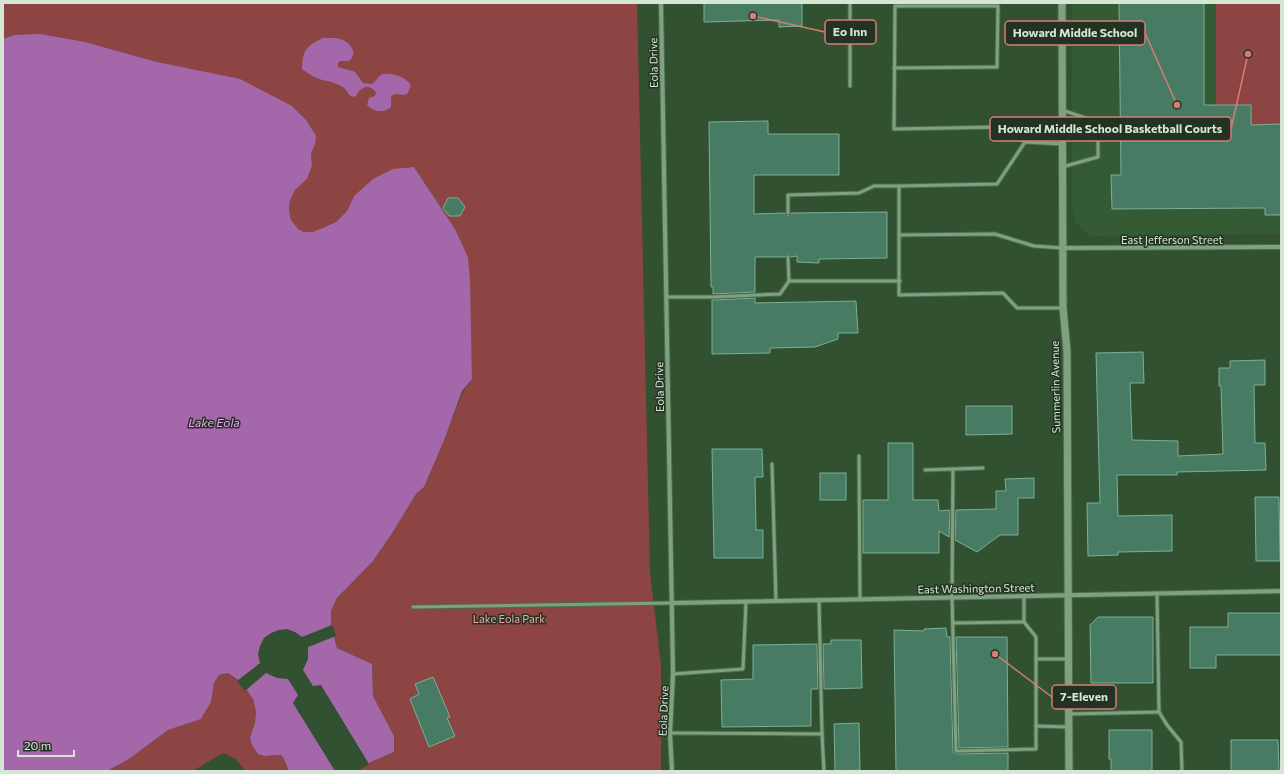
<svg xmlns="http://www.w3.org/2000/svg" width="1284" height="774" font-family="Commissioner,sans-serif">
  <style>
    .built { fill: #355b34 }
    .green { fill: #8c4542 }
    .water { fill: #a467a9 }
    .pier { fill: #315130 }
    .building { fill: #487b64; stroke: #7cb098 }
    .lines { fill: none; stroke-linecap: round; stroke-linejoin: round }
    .service-casing { stroke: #4f6b50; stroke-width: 5 }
    .minor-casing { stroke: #4f6b50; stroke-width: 6 }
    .tertiary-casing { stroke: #4f6b50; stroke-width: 9 }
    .service { stroke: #7fa27e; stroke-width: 3 }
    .minor { stroke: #7fa27e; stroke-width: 4 }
    .tertiary { stroke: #7fa27e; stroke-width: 7 }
    .labels { text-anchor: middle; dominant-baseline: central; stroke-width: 3; stroke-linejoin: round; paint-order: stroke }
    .street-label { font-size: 11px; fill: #d5e7d4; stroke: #243223 }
    .park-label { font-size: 11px; fill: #f4a9a3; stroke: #243223 }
    .water-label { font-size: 12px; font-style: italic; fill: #f3a1fa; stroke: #243223 }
    .leader { fill: none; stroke: #d67e75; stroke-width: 1.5 }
    .callout-dot { fill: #d67e75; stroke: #243223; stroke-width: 1.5 }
    .callout { fill: #243223; stroke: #d67e75; stroke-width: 1.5 }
    .callout-label { font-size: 12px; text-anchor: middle; font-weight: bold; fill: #d5e7d4 }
  </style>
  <rect width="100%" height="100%" fill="#315130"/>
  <polygon class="built" points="1072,3 1281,3 1281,234 1092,236 1082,230 1075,221 1072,207"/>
  <g class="green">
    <polygon points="3,3 637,3 650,573 661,665 661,771 357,771 373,761 394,752 394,736 373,696 372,664 337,648 331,626 331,611 337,598 373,561 393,532 416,494 424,487 445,438 463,391 472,379 468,257 455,229 415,168 407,167 354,196 347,211 336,222 313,232 304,232 298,229 291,220 289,209 290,200 295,190 307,179 312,166 311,154 315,144 157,62 85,42 14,35 3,39"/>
    <polygon points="1216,3 1281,3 1281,124 1251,125 1251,105 1216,105"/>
    <polygon points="228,673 241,682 253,699 256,712 255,723 250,737 258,754 264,756 281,755 284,759 289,771 245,771 236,759 223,753 193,771 107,771 129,759 168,730 201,719 211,702 214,683 219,675"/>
  </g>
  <g class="water">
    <polygon points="40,34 85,42 157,62 240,79 292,106 306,120 316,136 315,144 311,154 312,166 307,179 295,190 290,200 289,209 291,220 298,229 304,232 313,232 336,222 347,211 354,196 373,179 393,169 414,167 455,229 468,257 470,281 472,379 462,391 445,438 424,487 416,494 393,532 373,561 337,598 331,611 331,626 337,648 372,664 373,696 394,736 394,752 373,761 357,771 289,771 284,759 281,755 264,756 258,754 252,745 250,737 255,723 256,712 253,699 241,682 228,673 219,675 214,683 211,702 201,719 168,730 129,759 107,771 3,771 3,39 14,35"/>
    <path d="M 323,38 C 329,38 339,37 345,41 C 353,46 357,55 349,61 L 340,61 L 338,63 L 338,67 L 353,71 L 356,73 L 363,83 L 372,84 C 376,82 377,77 381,75 C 390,71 406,77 411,85 L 408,93 L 405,95 L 394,94 L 391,97 L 391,107 C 383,114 374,112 367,105 L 369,98 L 375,96 L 376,92 C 369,83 360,87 356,96 L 352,97 C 347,94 347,89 341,86 C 335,83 329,81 322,80 C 315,78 308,73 302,69 C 303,50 305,47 323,38 Z"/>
  </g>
  <polygon class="pier" points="332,625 336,636 308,647 308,659 303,670 313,686 321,685 369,764 358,771 335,771 293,703 298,695 288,679 277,678 266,673 245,691 237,681 260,663 258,654 260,646 264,638 271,633 279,630 287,629 295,632 302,637"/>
  <g class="building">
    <polygon points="704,3 802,3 802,26 779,27 779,20 704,22"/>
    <polygon points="1119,3 1204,3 1204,105 1251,105 1251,125 1281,124 1281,215 1265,215 1265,208 1112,209 1111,175 1121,175"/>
    <polygon points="768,121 768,134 839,134 839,175 754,175 754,214 785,213 788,216 791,213 887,212 887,258 819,259 819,263 797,262 797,256 791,257 788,254 785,257 755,257 755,292 713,294 713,287 711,287 709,122"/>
    <polygon points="448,198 458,198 465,207 460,216 449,216 443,208"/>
    <polygon points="755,298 755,303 856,301 858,333 838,333 838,339 815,347 770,348 770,353 712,354 712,300"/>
    <polygon points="1143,352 1144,383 1130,383 1132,440 1178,441 1178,456 1223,454 1221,386 1219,386 1219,368 1230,368 1230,361 1265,360 1265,385 1254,385 1255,443 1265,443 1266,470 1177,472 1177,475 1117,475 1118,516 1172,515 1172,551 1118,552 1118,555 1088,556 1087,503 1100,503 1096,353"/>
    <polygon points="966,406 1012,406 1012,434 966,435"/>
    <polygon points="888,443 913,443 913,500 938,500 939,511 950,510 949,537 939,531 939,553 863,553 863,500 888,500"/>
    <polygon points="712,449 762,449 763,477 755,477 756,530 763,530 763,558 714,558"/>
    <rect x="820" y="473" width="26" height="27"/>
    <polygon points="1034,478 1034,498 1018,498 1018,535 1000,535 977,552 955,540 956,510 996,509 996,491 1006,491 1005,479"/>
    <polygon points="1255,497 1279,497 1280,561 1256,561"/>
    <polygon points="1228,613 1281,613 1281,655 1216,655 1216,668 1190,668 1190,627 1228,627"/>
    <polygon points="1098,617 1153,617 1153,683 1091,683 1090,625"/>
    <polygon points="946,628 947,637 950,637 953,752 956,754 1008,753 1008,771 896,771 894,630 924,631 924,629"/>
    <polygon points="956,637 1007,637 1008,747 959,748"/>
    <polygon points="831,640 861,640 862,688 824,689 823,644 831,644"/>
    <polygon points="817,644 818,689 811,689 811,726 722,727 721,680 753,679 753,645"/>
    <polygon points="433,677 450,717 447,718 455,736 429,747 410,699 419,694 415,684"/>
    <polygon points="859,723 860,770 835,771 834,724"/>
    <polygon points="1109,730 1152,730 1152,771 1111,771 1111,759 1109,759"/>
    <polygon points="1231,740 1278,740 1279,771 1231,771"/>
  </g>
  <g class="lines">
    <defs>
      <g id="service">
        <polyline points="850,3 850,86"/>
        <polyline points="894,68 997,67 998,6 895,6 894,129 999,127 1025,142"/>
        <polyline points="1062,144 1025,142 997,184 899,186 899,295 1003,293 1017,308 1063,308"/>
        <polyline points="1062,167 1098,157 1098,122 1062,110"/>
        <polyline points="788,213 788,195 859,193 874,186 899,186"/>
        <polyline points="899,235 995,234 1034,246 1063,248"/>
        <polyline points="789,281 900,281"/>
        <polyline points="666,297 712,297 780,294 789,281 788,257"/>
        <polyline points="859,456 860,599"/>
        <polyline points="772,464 776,601"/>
        <polyline points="953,469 983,468"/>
        <polyline points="925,470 953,469 952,597 956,751 1036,749 1036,726 1069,727"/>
        <polyline points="1157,594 1159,712 1167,725 1181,742 1182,771"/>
        <polyline points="819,600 822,734 824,771"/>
        <polyline points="413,607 672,603"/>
        <polyline points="1024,622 1036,637 1036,726"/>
        <polyline points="954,623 1024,622 1024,596"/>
        <polyline points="1036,659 1068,659"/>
        <polyline points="673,674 743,669 746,602"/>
        <polyline points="1069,714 1159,712"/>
        <polyline points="670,733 822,734"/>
      </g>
      <g id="minor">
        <polyline points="661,3 673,674 670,733 672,771"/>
        <polyline points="1063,248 1281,247"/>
        <polyline points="672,603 1281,591"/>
      </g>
      <polyline id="tertiary" points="1062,3 1063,308 1067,351 1069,771"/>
    </defs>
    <use href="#service" class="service-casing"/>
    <use href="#minor" class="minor-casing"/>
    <use href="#tertiary" class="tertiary-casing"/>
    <use href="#service" class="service"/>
    <use href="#minor" class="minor"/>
    <use href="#tertiary" class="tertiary"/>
  </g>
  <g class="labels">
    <g class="street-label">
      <text transform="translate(653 63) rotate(-91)">Eola Drive</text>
      <text x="1172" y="239">East Jefferson Street</text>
      <text transform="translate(659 387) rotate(-91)">Eola Drive</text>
      <text transform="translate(1055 387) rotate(-91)">Summerlin Avenue</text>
      <text transform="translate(976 588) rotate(-1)">East Washington Street</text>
      <text transform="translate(663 711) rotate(-88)">Eola Drive</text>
    </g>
    <g class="park-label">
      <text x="509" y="618">Lake Eola Park</text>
    </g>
    <g class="water-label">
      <text x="214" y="422">Lake Eola</text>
    </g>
  </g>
  <path class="leader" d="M753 16L825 32M1177 105L1145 33M1248 54L1231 129M995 654L1052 697"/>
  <g class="callout-dot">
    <circle cx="753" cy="16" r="4"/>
    <circle cx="1177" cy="105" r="4"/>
    <circle cx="1248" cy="54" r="4"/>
    <circle cx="995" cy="654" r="4"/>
  </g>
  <g class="callout">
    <rect x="825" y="20" width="51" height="24" rx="4"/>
    <rect x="1005" y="21" width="140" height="24" rx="4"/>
    <rect x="990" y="117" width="241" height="24" rx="4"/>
    <rect x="1052" y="685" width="64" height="24" rx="4"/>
  </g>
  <g class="callout-label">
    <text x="850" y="36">Eo Inn</text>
    <text x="1075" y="37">Howard Middle School</text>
    <text x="1110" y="133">Howard Middle School Basketball Courts</text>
    <text x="1084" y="701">7-Eleven</text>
  </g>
  <rect width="1284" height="774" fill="none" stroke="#d5e7d4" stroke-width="8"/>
  <path d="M18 750v6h56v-6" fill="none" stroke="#d5e7d4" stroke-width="2"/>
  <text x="24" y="750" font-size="12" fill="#d5e7d4" stroke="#243223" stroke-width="3" paint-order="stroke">20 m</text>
</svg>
